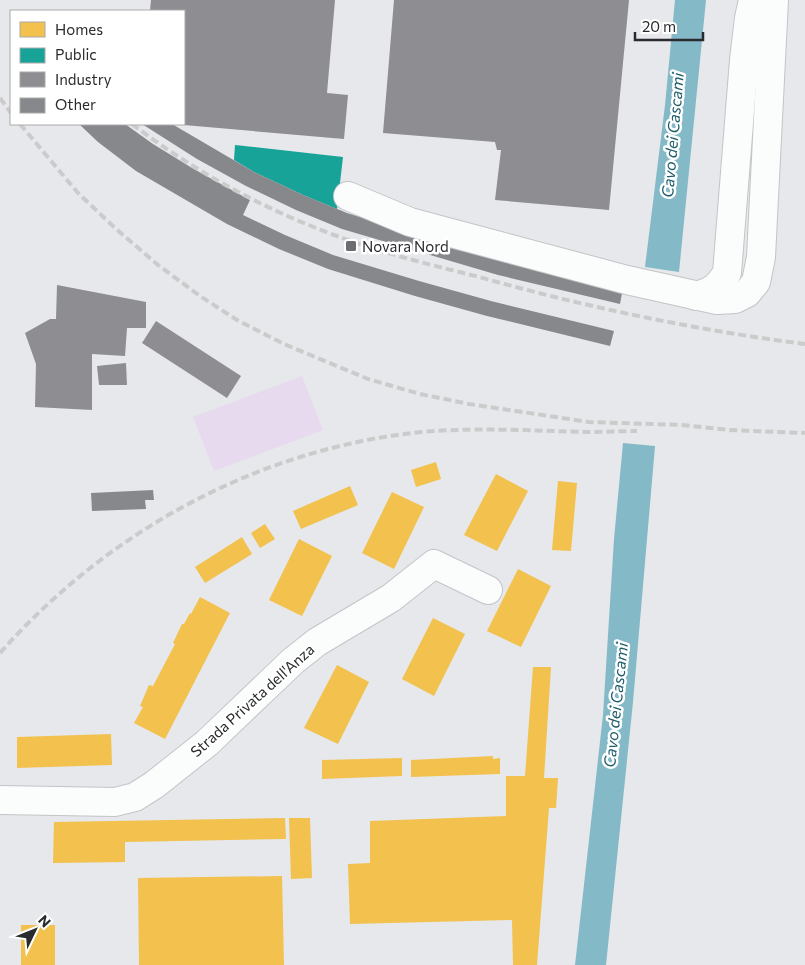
<svg xmlns="http://www.w3.org/2000/svg" width="805" height="965" font-family="Commissioner,sans-serif">
  <style>
    .green { fill: #e7d9ee }
    .water { fill: #84b9c7 }
    .homes { fill: #f2c14e }
    .public { fill: #17a398 }
    .industry { fill: #8d8d92 }
    .building { fill: #87888b }
    .lines { fill: none; stroke-linecap: round; stroke-linejoin: round }
    .minor-casing { stroke: #c3c4c7; stroke-width: 30 }
    .minor { stroke: #fbfcfc; stroke-width: 28 }
    .rail { stroke: #cbcbcc; stroke-width: 4; stroke-dasharray: 8 4; stroke-linecap: butt }
    .poi-dot { fill: #6c6d70; stroke: #fff; stroke-width: 2 }
    .labels { text-anchor: middle; dominant-baseline: central; stroke-width: 5; stroke-linejoin: round; paint-order: stroke }
    .poi-label { font-size: 15px; fill: #2a2b2e; stroke: #fff; text-anchor: start }
    .street-label { font-size: 15px; fill: #2a2b2e; stroke: #fff }
    .water-label { font-size: 16px; font-style: italic; fill: #205e6c; stroke: #fff }
  </style>
  <rect width="100%" height="100%" fill="#e6e8eb"/>
  <polygon class="green" points="302,376 323,430 214,471 193,417"/>
  <g class="water">
    <polygon points="675,0 706,0 679,272 645,267 665,105"/>
    <polygon points="623,443 655,446 633,702 606,965 575,965 603,715 614,539"/>
  </g>
  <g class="homes">
    <polygon points="436,462 441,479 416,487 411,470"/>
    <polygon points="496,474 528,491 497,551 464,535"/>
    <polygon points="558,481 577,483 571,551 552,550"/>
    <polygon points="350,486 358,505 301,529 293,511"/>
    <polygon points="392,492 424,507 394,569 362,553"/>
    <polygon points="265,524 275,539 260,548 251,533"/>
    <polygon points="242,537 252,554 205,583 195,567"/>
    <polygon points="299,539 332,556 302,616 269,600"/>
    <polygon points="518,569 551,586 521,647 487,631"/>
    <polygon points="200,597 230,613 165,739 134,723 143,707 140,706 149,685 153,686 175,644 173,643 182,624 184,624 190,613 191,614"/>
    <polygon points="433,618 465,634 434,696 402,679"/>
    <polygon points="337,665 369,682 338,744 304,728"/>
    <polygon points="533,667 551,667 544,778 558,778 556,808 549,808 537,965 513,965 512,920 350,924 348,864 370,863 370,821 506,816 506,776 525,776"/>
    <polygon points="111,734 112,765 17,768 17,737"/>
    <polygon points="493,756 493,759 500,758 500,774 411,777 411,760"/>
    <polygon points="402,758 402,776 322,779 322,760"/>
    <polygon points="285,818 286,839 125,842 125,862 53,863 54,822"/>
    <polygon points="289,818 310,818 312,878 291,879"/>
    <polygon points="282,876 284,965 139,965 138,878"/>
    <rect x="21" y="925" width="34" height="40"/>
  </g>
  <polygon class="public" points="235,145 343,157 337,209 303,195 254,172 234,160"/>
  <g class="industry">
    <polygon points="151,0 335,0 327,93 348,95 344,139 184,125 184,11 150,11"/>
    <polygon points="394,0 629,0 609,210 495,200 501,150 497,150 495,142 383,133"/>
    <polygon points="57,285 146,302 146,328 127,328 125,356 92,354 92,410 35,407 36,364 25,333 50,319 56,319"/>
    <polygon points="156,321 241,376 227,398 142,343"/>
    <polygon points="126,363 127,385 99,385 97,366"/>
  </g>
  <g class="building">
    <polygon points="79,124 125,124 153,144 192,168 250,200 243,215 285,235 333,255 419,281 491,301 614,331 610,346 487,316 415,296 328,269 279,249 227,224 136,171 98,142"/>
    <polygon points="142,124 172,124 254,172 303,195 347,213 431,239 623,288 620,304 498,275 342,229 296,210 246,186 197,159"/>
    <polygon points="153,490 154,500 145,500 146,509 92,511 91,493"/>
  </g>
  <g class="lines">
    <defs>
      <g id="minor">
        <polyline points="348,196 410,222 627,280 717,300 735,299 747,293 756,282 761,257 774,0"/>
        <path d="M 696,296 C 713,291 717,288 727,273 L 744,60 L 749,18 L 753,0"/>
        <polyline points="0,800 115,802 135,797 154,785 207,743 293,661 317,642 391,598 434,564 488,590"/>
      </g>
    </defs>
    <use href="#minor" class="minor-casing"/>
    <use href="#minor" class="minor"/>
    <g class="rail">
      <polyline points="0,98 11,113"/>
      <polyline points="20,124 78,193 115,228 158,265 200,296 237,320 284,344 368,379 420,394 469,404 589,422 682,425 729,430 805,433"/>
      <path d="M 132,124 C 194,171 263,209 337,236 C 381,253 432,265 479,277 C 586,307 695,330 805,344"/>
      <path d="M 0,653 C 108,531 258,449 421,432 C 478,427 535,431 591,432 C 606,432 622,431 637,431"/>
    </g>
  </g>
  <rect class="poi-dot" x="345" y="240" width="12" height="12" rx="2.5"/>
  <g class="labels">
    <g class="poi-label">
      <text x="362" y="246">Novara Nord</text>
    </g>
    <g class="street-label">
      <text transform="translate(252 700) rotate(-42)">Strada Privata dell'Anza</text>
    </g>
    <g class="water-label">
      <text transform="translate(672 135) rotate(-85)">Cavo dei Cascami</text>
      <text transform="translate(615 705) rotate(-84)">Cavo dei Cascami</text>
    </g>
  </g>
  <rect x="10" y="10" width="175" height="115" fill="#ffffff" stroke="#aaaaab"/>
  <rect x="20" y="22" width="25" height="15" fill="#f2c14e" stroke="#aaaaab"/>
  <text x="55" y="35" font-size="15" fill="#2a2b2e">Homes</text>
  <rect x="20" y="48" width="25" height="15" fill="#17a398" stroke="#aaaaab"/>
  <text x="55" y="60" font-size="15" fill="#2a2b2e">Public</text>
  <rect x="20" y="72" width="25" height="15" fill="#8d8d92" stroke="#aaaaab"/>
  <text x="55" y="85" font-size="15" fill="#2a2b2e">Industry</text>
  <rect x="20" y="98" width="25" height="15" fill="#87888b" stroke="#aaaaab"/>
  <text x="55" y="110" font-size="15" fill="#2a2b2e">Other</text>
  <g transform="translate(35 930) rotate(47)" stroke="#ffffff" stroke-width="4" paint-order="stroke">
  <path d="M0-4L9 19L0 12L-9 19Z" fill="#2a2b2e"/>
  <text y="-8" font-size="14" font-weight="bold" text-anchor="middle" fill="#2a2b2e">N</text>
  </g>
  <path d="M635 32v8h68v-8" fill="none" stroke="#2a2b2e" stroke-width="2.5"/>
  <text x="642" y="32" font-size="15" fill="#2a2b2e" stroke="#ffffff" stroke-width="4" paint-order="stroke">20 m</text>
</svg>
